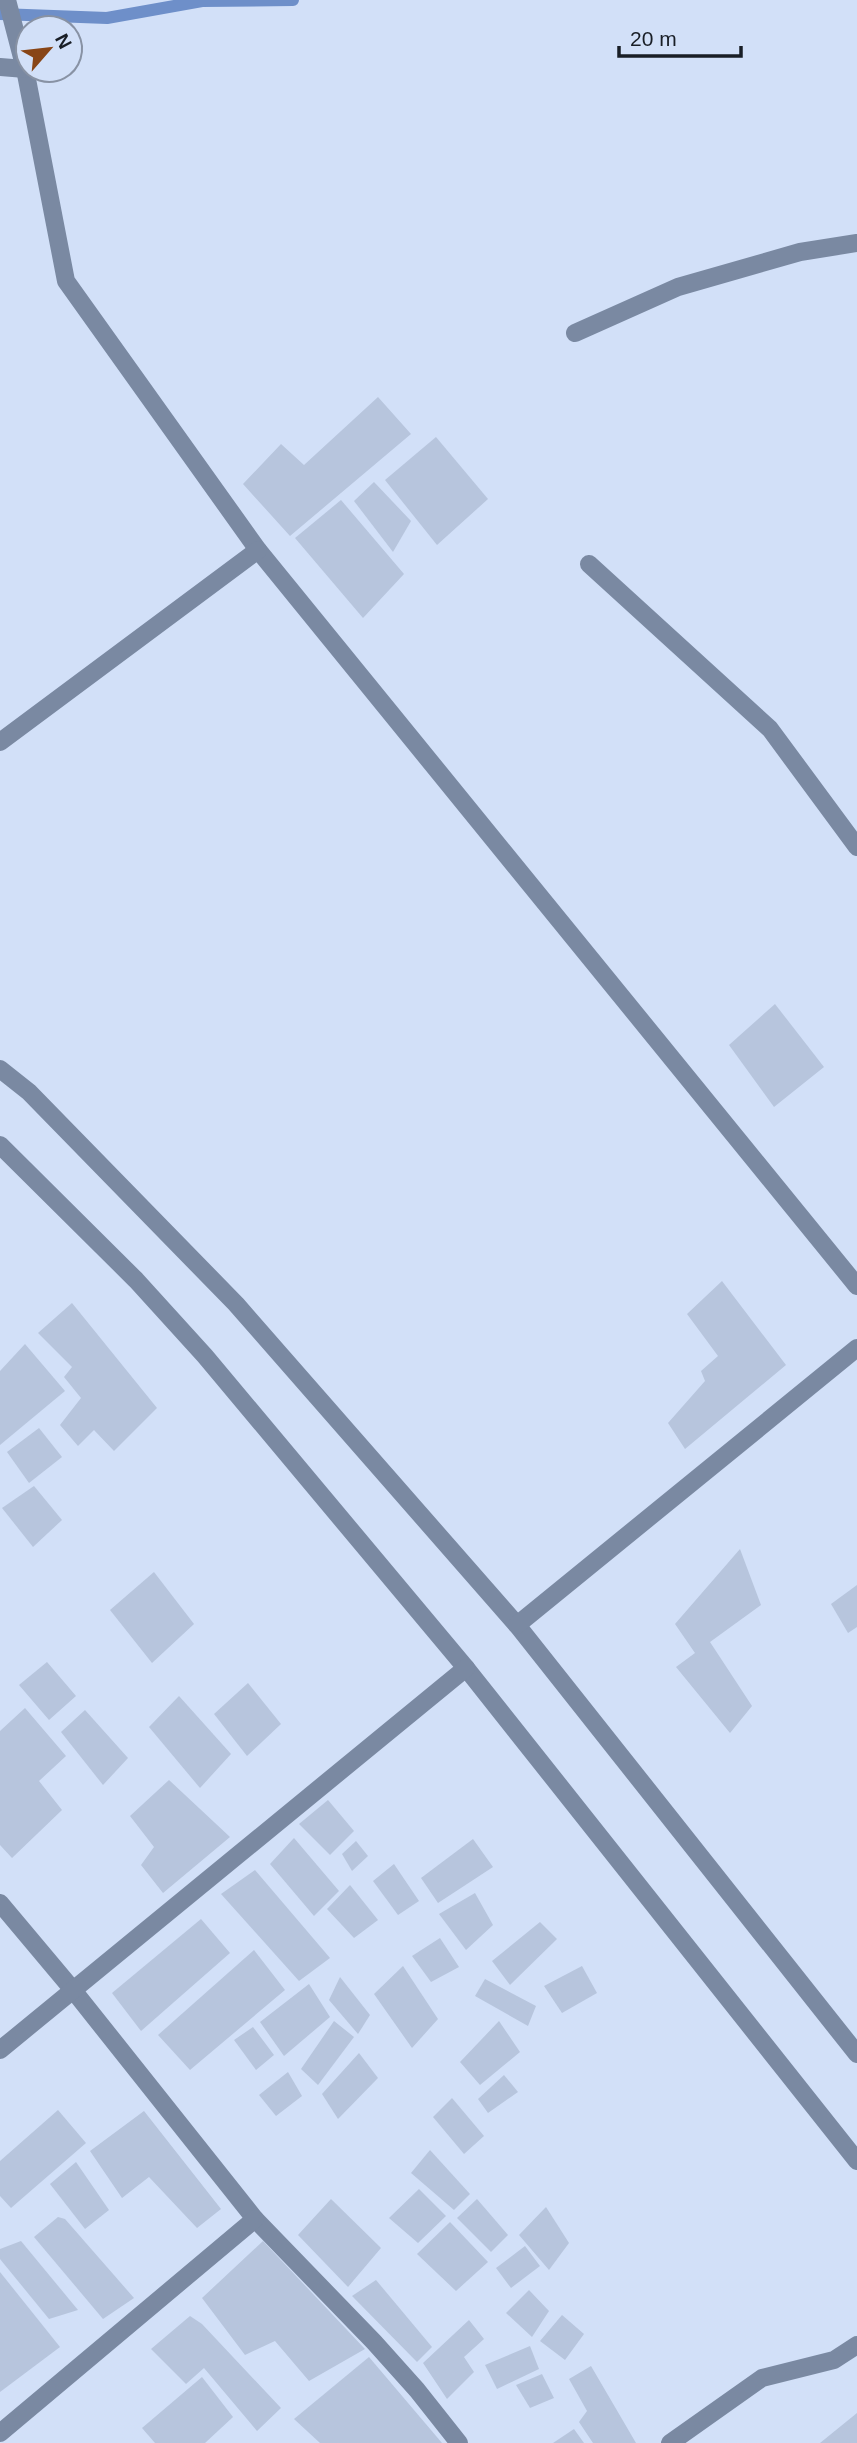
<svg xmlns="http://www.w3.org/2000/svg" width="857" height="2443" font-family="Helvetica,sans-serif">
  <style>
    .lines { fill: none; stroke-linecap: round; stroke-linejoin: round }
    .stream { stroke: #6e8fc9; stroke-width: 12 }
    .building { fill: #b7c5dd }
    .minor { stroke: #7a89a2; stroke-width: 18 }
  </style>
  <rect width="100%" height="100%" fill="#d2e0f8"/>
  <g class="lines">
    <polyline class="stream" points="0,14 107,18 202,1 293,0"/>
  </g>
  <g class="building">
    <polygon points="378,397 411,434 290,536 243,484 281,444 304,465"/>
    <polygon points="436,437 488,499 437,545 385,480"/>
    <polygon points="374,482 411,521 393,552 354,501"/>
    <polygon points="341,500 404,574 363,618 295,538"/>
    <polygon points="775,1004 824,1067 774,1107 729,1045"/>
    <polygon points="722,1281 786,1365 685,1449 668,1423 705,1381 701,1371 718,1356 687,1314"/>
    <polygon points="72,1303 157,1408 114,1451 94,1430 78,1446 60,1425 81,1398 64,1377 72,1367 38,1333"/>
    <polygon points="25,1344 65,1391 0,1445 0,1371"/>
    <polygon points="39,1428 62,1457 29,1483 7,1452"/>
    <polygon points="34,1486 62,1520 33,1547 2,1508"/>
    <polygon points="740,1549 761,1605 710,1642 752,1706 730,1733 676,1667 695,1653 675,1624"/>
    <polygon points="154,1572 194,1624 152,1663 110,1610"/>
    <polygon points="857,1585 857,1627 848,1633 831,1604"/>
    <polygon points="47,1662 76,1696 49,1720 19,1685"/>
    <polygon points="248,1683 281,1724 247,1756 214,1714"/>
    <polygon points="179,1696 231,1754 200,1788 149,1727"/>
    <polygon points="25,1708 66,1756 39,1781 62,1810 12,1858 0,1845 0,1731"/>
    <polygon points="85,1710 128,1758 103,1785 61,1732"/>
    <polygon points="169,1780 230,1837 163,1893 141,1865 154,1847 130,1816"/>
    <polygon points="328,1800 354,1831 330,1855 299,1824"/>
    <polygon points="294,1838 339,1891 314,1916 270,1864"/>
    <polygon points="473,1839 493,1867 438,1903 421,1878"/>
    <polygon points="356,1841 368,1856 352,1871 342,1854"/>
    <polygon points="394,1864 419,1901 398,1915 373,1881"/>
    <polygon points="255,1870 330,1958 299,1981 221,1894"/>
    <polygon points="350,1885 378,1920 354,1938 327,1909"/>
    <polygon points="475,1893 493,1925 466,1950 439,1914"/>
    <polygon points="201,1919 230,1953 141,2031 112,1993"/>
    <polygon points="540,1922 557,1939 510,1985 492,1961"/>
    <polygon points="440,1938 459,1967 431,1982 412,1956"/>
    <polygon points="254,1950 285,1990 190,2070 158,2035"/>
    <polygon points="403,1966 438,2019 412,2048 374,1994"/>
    <polygon points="582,1966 597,1993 562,2013 544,1986"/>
    <polygon points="340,1977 370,2015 358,2034 329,2000"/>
    <polygon points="485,1979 536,2006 528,2026 475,1996"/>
    <polygon points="309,1984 330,2017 284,2056 260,2022"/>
    <polygon points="334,2021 354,2037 318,2085 301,2069"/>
    <polygon points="499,2021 520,2052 480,2085 460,2062"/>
    <polygon points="253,2027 274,2055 256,2070 234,2040"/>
    <polygon points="359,2053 378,2078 338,2119 322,2094"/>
    <polygon points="288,2072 302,2096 276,2116 259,2095"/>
    <polygon points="504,2075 518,2092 488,2113 478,2099"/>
    <polygon points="452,2098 484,2136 464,2154 433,2117"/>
    <polygon points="58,2110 86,2143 11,2208 0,2196 0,2161"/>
    <polygon points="144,2111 221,2209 197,2228 149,2177 122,2198 90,2151"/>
    <polygon points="430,2150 470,2194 454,2210 411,2173"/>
    <polygon points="76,2162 109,2210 85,2229 50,2184"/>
    <polygon points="419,2189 446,2216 418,2243 389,2218"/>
    <polygon points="331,2199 381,2248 348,2287 298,2235"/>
    <polygon points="477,2199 508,2235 491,2252 457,2218"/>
    <polygon points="546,2207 569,2243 549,2270 519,2235"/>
    <polygon points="58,2217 65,2219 134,2298 103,2319 34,2237"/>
    <polygon points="450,2222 488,2262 456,2291 417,2254"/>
    <polygon points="21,2241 78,2310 49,2319 0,2259 0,2249"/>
    <polygon points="263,2241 365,2349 309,2381 275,2341 245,2355 202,2298"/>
    <polygon points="525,2246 540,2266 511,2288 496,2268"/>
    <polygon points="0,2272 60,2347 0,2392"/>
    <polygon points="376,2280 432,2347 417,2362 352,2296"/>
    <polygon points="529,2290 549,2311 532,2337 506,2313"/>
    <polygon points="562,2315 584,2334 565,2360 540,2341"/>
    <polygon points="190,2316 202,2324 281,2408 257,2431 204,2368 186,2384 151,2349"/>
    <polygon points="469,2320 484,2339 464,2357 474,2372 447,2399 423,2363"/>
    <polygon points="530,2346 539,2369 497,2389 485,2365"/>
    <polygon points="369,2357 442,2443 320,2443 294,2419"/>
    <polygon points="591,2366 636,2443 593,2443 579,2422 587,2411 569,2379"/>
    <polygon points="542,2374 554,2398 530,2408 516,2385"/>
    <polygon points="202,2377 233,2417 205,2443 155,2443 142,2428"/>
    <polygon points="857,2413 857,2443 820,2443"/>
    <polygon points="574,2429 584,2443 553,2443"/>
  </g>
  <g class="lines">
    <g class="minor">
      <polyline points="7,0 25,69 66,281 258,550 857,1286"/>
      <polyline points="0,67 25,69"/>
      <polyline points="575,333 678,287 800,252 857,243"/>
      <polyline points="589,564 770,729 857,847"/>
      <polyline points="0,742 258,550"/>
      <polyline points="0,1069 29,1092 236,1304 517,1625 857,2054"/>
      <polyline points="0,1145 136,1280 205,1356 466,1668 857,2161"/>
      <polyline points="517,1625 857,1348"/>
      <polyline points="0,1903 73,1990 255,2219 374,2342 417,2390 459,2443"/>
      <polyline points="0,2050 466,1668"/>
      <polyline points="0,2433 255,2219"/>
      <polyline points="670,2443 762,2378 834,2360 857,2345"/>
    </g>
  </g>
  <g transform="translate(49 49) rotate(62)"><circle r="33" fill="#d2e0f8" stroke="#8892a4" stroke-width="2"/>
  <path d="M0-5L12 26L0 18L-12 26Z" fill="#884516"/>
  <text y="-10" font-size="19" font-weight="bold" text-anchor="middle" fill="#191e26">N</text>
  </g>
  <path d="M619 46v10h122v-10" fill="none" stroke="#191e26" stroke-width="3.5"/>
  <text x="630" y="46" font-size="21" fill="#191e26" stroke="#d2e0f8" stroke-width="5" paint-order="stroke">20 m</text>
</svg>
